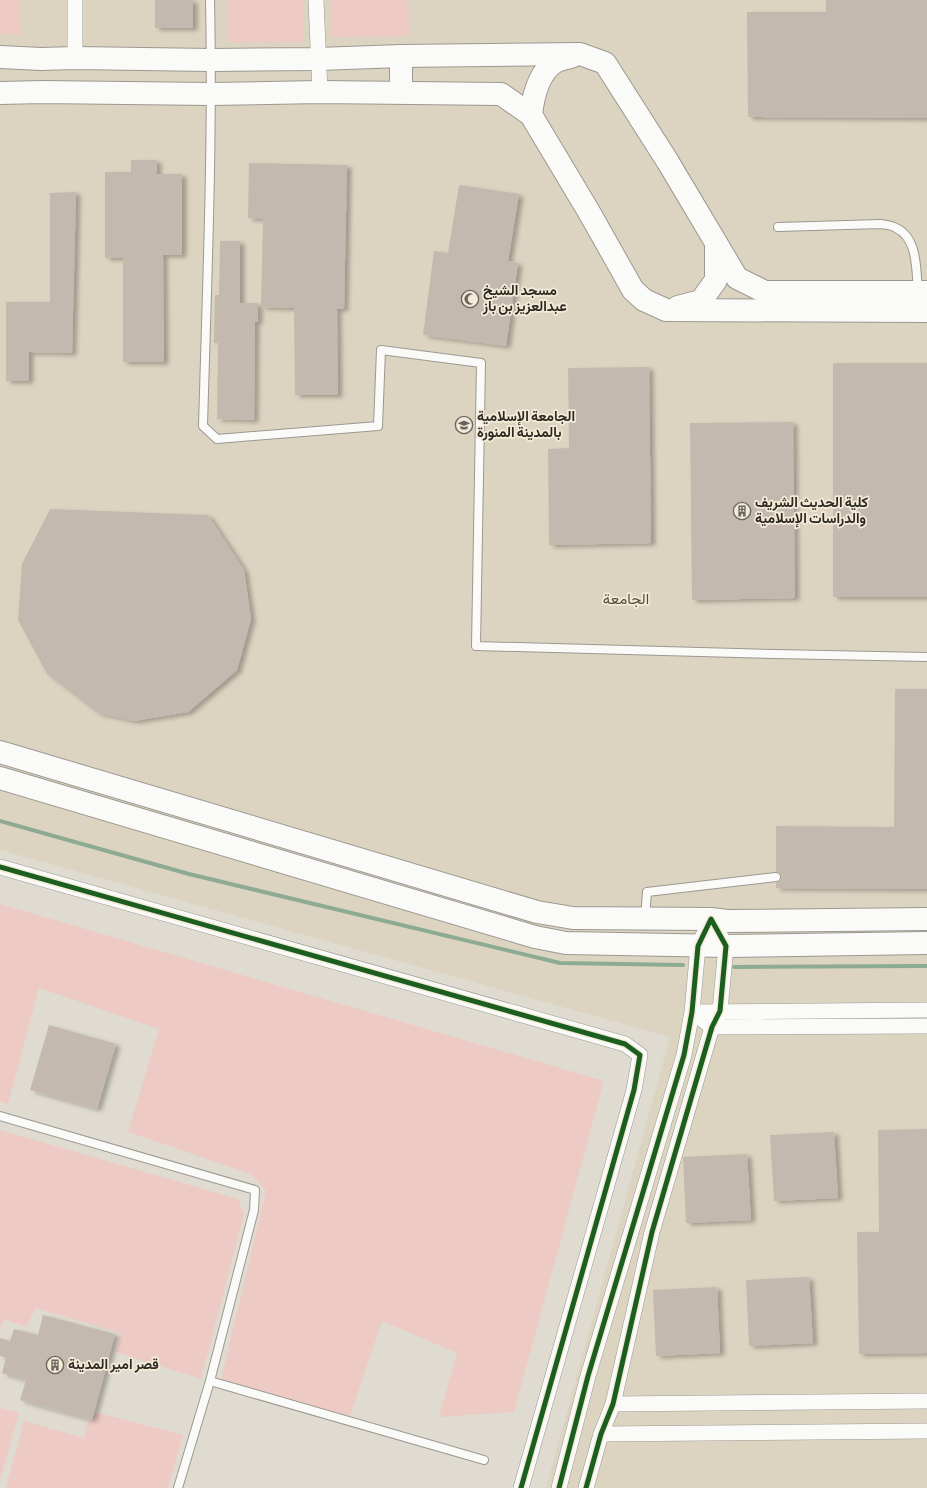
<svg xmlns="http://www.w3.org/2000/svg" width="927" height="1488" font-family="'Alegreya Sans',Vazirmatn,sans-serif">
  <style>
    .built { fill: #dcd4c1 }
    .green { fill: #edcac3 }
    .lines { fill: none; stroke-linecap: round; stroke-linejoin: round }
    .stream { stroke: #8dab92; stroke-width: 4 }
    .building { fill: #c4b9ae; filter: url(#shadow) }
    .service-casing { stroke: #9c9890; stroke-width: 10 }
    .minor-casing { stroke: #9c9890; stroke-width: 16 }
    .secondary-casing { stroke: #9c9890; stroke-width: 24 }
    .service { stroke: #fafaf8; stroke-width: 8 }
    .minor { stroke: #fafaf8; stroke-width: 15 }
    .secondary { stroke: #fafaf8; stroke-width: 22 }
    .cycleway-casing { stroke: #f3ebd7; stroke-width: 8 }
    .cycleway { stroke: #1b5e20; stroke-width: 5 }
    .labels { text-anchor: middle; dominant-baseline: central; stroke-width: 3.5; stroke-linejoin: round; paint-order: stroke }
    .poi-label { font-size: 14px; font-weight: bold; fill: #2b2821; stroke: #f3ebd7; text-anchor: start }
    .neighbourhood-label { font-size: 15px; fill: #534c3b; stroke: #f3ebd7 }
  </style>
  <defs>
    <filter id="shadow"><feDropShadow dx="4.5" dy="2.5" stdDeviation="2" flood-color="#0004"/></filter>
  </defs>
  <rect width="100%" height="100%" fill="#e0dbd0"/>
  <polygon class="built" points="0,0 927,0 927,1488 546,1488 670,1037 0,850"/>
  <g class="green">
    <polygon points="0,0 20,0 21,34 0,34"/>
    <rect x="227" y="0" width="76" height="42"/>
    <polygon points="331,0 408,0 409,36 332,37"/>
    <polygon points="0,904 604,1081 514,1412 439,1417 457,1353 382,1321 350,1416 220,1384 266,1191 251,1174 128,1132 159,1029 39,988 8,1104 0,1101"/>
    <polygon points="0,1130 238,1199 244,1214 201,1379 116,1352 121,1333 36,1308 26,1327 4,1319 0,1329"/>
    <polygon points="0,1408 19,1413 0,1479"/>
    <polygon points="91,1411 183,1435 168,1488 6,1488 24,1421 84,1438"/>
  </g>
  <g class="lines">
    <g class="stream">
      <polyline points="0,821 189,874 560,963 683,965"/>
      <polyline points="734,967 927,966"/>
    </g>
  </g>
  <g class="building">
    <rect x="155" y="0" width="38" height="28"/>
    <polygon points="826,0 927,0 927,118 748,117 747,12 826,12"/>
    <polygon points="131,160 157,160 157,174 182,174 182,255 163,255 164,362 123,362 123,258 105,258 105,172 131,172"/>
    <polygon points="249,163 347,165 344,309 337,309 338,395 295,395 294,308 261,307 263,219 248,218"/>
    <polygon points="459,185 519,194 508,261 518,263 506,346 423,335 434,251 448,253"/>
    <polygon points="76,192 72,353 29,352 29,381 6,381 6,302 50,302 50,193"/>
    <polygon points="220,241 240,241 240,303 258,303 258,322 255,322 254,420 217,419 218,343 214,343 215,295 219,295"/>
    <rect x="833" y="363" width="94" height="234"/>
    <polygon points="649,367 651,543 549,545 548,449 569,448 568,368"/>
    <polygon points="793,422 795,598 692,600 690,423"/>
    <polygon points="50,509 208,515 244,570 251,619 237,670 188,712 134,721 98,713 47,674 18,620 22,564"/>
    <polygon points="895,689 927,689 927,889 776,888 776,883 780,881 781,877 780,873 776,872 776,826 894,827"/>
    <polygon points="49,1025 116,1044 97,1109 30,1090"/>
    <polygon points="927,1129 927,1353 859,1354 857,1232 879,1232 878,1130"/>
    <polygon points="834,1132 838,1198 774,1201 770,1135"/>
    <polygon points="747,1154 751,1220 686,1223 683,1157"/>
    <polygon points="809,1277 813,1343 749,1346 746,1280"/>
    <polygon points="717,1287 720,1353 656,1356 653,1290"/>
    <polygon points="43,1315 115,1334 92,1420 20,1400 26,1380 2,1373 6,1358 0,1356 0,1338 10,1341 14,1329 38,1335"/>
  </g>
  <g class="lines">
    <defs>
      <g id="service">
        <path d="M 210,0 C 213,142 207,284 203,426 L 217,439 L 378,426 L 381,350 L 481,363 L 476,646 L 775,654 L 927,657"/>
        <path d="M 778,227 L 881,224 C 886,225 892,225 896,228 C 918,238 916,270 918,291"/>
        <polyline points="645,918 647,892 776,877"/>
        <polyline points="0,1116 255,1190 254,1210 210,1381 178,1488"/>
        <polyline points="210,1381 484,1460"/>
      </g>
      <g id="minor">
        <polyline points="75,0 75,58"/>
        <polyline points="316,0 320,92"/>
        <polyline points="0,867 625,1044 640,1055 634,1090 521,1488"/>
        <polyline points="927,1010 692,1012 712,1027 927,1026"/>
        <polyline points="613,1404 927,1401"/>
        <polyline points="601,1434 927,1431"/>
        <polyline points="559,1488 588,1376 684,1055 692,1012 698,946 711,919 726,946 720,1011 712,1027 652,1232 613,1404 601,1434 586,1488"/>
      </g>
      <g id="secondary">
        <polyline points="401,56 401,92"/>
        <polyline points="0,57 41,59 75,58 211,60 318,59 401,56 580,54 605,63 668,162 737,278 765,292 927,292"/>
        <polyline points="0,93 42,92 211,94 320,92 501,94 531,115 589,212 633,290 644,300 666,310 927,311"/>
        <path d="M 531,115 C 533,97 538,73 555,62 C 560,59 568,58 573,56"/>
        <polyline points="678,307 701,301 716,280 716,245"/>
        <polyline points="0,752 537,912 573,918 711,919 727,921 927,919"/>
        <polyline points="0,778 535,937 566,943 726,946 927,943"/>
      </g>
    </defs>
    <use href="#service" class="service-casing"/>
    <use href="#minor" class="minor-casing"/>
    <use href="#secondary" class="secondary-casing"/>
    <use href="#service" class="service"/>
    <use href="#minor" class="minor"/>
    <use href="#secondary" class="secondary"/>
    <defs>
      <g id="cycleway">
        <polyline points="0,867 625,1044 640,1055 634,1090 521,1488"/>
        <polyline points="559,1488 588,1376 684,1055 692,1012 698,946 711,919 726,946 720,1011 712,1027 652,1232 613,1404 601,1434 586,1488"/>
      </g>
    </defs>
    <use href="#cycleway" class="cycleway-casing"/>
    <use href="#cycleway" class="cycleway"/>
  </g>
  <defs>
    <symbol id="mosque-ring" viewBox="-11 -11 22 22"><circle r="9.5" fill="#f3ebd7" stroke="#6a675e" stroke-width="1.5"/><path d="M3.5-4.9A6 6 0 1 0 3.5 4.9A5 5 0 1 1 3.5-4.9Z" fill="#6a675e"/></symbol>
    <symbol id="university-ring" viewBox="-11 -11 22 22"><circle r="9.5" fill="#f3ebd7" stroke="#6a675e" stroke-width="1.5"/><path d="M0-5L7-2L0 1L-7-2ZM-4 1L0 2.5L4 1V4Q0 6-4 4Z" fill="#6a675e"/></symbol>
    <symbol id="building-ring" viewBox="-11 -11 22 22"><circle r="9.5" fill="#f3ebd7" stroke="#6a675e" stroke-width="1.5"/><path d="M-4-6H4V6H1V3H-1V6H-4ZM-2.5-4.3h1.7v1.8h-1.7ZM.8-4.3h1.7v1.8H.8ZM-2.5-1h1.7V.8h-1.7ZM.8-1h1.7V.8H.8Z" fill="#6a675e"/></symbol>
  </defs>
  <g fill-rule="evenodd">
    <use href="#mosque-ring" x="460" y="289" width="20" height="20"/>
    <use href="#university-ring" x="454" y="415" width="20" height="20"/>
    <use href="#building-ring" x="732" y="501" width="20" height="20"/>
    <use href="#building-ring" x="45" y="1355" width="20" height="20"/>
  </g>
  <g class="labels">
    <g class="poi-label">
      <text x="483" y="291">مسجد الشيخ<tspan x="483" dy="16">عبدالعزيز بن باز</tspan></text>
      <text x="477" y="417">الجامعة الإسلامية<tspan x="477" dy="16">بالمدينة المنورة</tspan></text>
      <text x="755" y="503">كلية الحديث الشريف<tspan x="755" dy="16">والدراسات الإسلامية</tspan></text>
      <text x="68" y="1365">قصر امير المدينة</text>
    </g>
    <g class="neighbourhood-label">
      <text x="626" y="599">الجامعة</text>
    </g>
  </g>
</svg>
